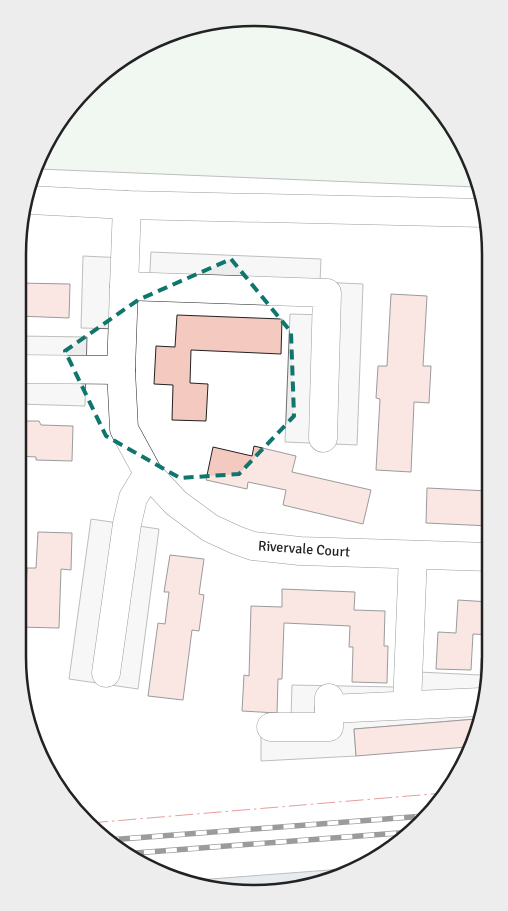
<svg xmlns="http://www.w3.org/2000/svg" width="508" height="911" font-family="Signika,sans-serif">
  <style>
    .green { fill: #e0efe3; stroke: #6f6f6f }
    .parking { fill: #ededed; stroke: #6f6f6f }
    .water { fill: #c7d3dd; stroke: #6f6f6f }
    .building { fill: #f3c9c0; stroke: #222 }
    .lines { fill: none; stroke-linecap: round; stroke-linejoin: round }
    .minor-casing { stroke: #222; stroke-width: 29 }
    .minor { stroke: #fff; stroke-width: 28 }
    .rail-casing { stroke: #222; stroke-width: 5.5 }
    .rail { stroke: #fff; stroke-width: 4; stroke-dasharray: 11; stroke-linecap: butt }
    .power { stroke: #c62828; stroke-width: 1; stroke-dasharray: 18 4 2.5 4; stroke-linecap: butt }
    .marked { fill: none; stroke: #0f766e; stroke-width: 4; stroke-dasharray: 10 6; stroke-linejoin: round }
    .labels { text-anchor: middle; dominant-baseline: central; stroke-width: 4; stroke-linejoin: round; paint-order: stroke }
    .street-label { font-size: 14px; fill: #222; stroke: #fff }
    .rim { fill: none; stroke: #222; stroke-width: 2.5 }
  </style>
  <rect width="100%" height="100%" fill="#fff"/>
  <polygon class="green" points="285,20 373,49 451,123 475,187 39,169 49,136 110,66 193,25"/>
  <g class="parking">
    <polygon points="151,252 321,259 320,282 363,284 357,445 285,442 290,314 326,315 327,293 149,287"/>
    <polygon points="83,256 125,258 122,329 81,328"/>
    <polygon points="18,336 87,337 85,406 18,404"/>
    <polygon points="91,519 159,529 138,689 69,679"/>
    <polygon points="481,658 490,658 490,672 476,719 354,729 356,756 261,761 261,718 291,718 292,685 396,687 398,671 480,675"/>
  </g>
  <polygon class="water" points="356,868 344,876 269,893 193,885 184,881"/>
  <g class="building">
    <polygon points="18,283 70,284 69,318 18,316"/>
    <polygon points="391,294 427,296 423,366 431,366 429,403 414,402 411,472 376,470 380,399 376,398 378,366 387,366"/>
    <polygon points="177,315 282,319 281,354 191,350 190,383 208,384 206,421 172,420 173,385 154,384 156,346 175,347"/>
    <polygon points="18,421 39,421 41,425 73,426 72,461 36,460 36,457 18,456"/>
    <polygon points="254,446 296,456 292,472 371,490 363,524 283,505 286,490 248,482 247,489 206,480 213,447 252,456"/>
    <polygon points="427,488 489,491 490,526 426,523"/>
    <polygon points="38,532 72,533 71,570 61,569 59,628 18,627 18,593 26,593 27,568 36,568"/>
    <polygon points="170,555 204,559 199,594 204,595 199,631 192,630 183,700 148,696 158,623 165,624 169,592 164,592"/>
    <polygon points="282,589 355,592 354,610 385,611 384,646 388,646 387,683 352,682 353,647 349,647 350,626 284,623 282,679 278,679 277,713 242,711 244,675 249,676 251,606 282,607"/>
    <polygon points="458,600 490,602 490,635 473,634 471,670 436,669 438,632 456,633"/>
    <polygon points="476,719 467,747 356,756 354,729"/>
  </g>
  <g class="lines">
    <defs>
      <g id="minor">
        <polyline points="30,200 127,205 484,213"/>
        <polyline points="127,205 121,370 124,429 148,473 176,503 210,528 236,540 253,546 300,551 490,557"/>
        <polyline points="124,286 327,293 323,438"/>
        <polyline points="18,369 121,370"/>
        <polyline points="106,673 127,524 133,498 148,473"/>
        <polyline points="407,705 413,555"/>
        <polyline points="329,709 481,702"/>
        <polyline points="271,727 329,727 329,698"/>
      </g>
    </defs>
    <use href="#minor" class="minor-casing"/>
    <use href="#minor" class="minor"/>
    <defs>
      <g id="rail">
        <polyline points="108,840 425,816"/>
        <polyline points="122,854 412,832"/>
      </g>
    </defs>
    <use href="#rail" class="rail-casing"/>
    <use href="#rail" class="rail"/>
    <polyline class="power" points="90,823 444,793"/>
  </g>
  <path d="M0 0H508V911H0ZM 231,259 L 291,332 L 294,416 L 239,474 L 180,478 L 106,436 L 65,351 L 138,300 Z" fill="#fff" fill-opacity=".55" fill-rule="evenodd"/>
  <path class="marked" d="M 231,259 L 291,332 L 294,416 L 239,474 L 180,478 L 106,436 L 65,351 L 138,300 Z"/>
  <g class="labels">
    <g class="street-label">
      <text transform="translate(304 549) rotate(4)">Rivervale Court</text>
    </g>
  </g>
  <path d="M0 0H508V911H0ZM254 26H254A228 228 0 0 1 482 254V657A228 228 0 0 1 254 885H254A228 228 0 0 1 26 657V254A228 228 0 0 1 254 26Z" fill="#ededed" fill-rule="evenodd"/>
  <path class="rim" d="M254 26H254A228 228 0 0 1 482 254V657A228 228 0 0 1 254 885H254A228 228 0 0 1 26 657V254A228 228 0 0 1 254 26Z"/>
</svg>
